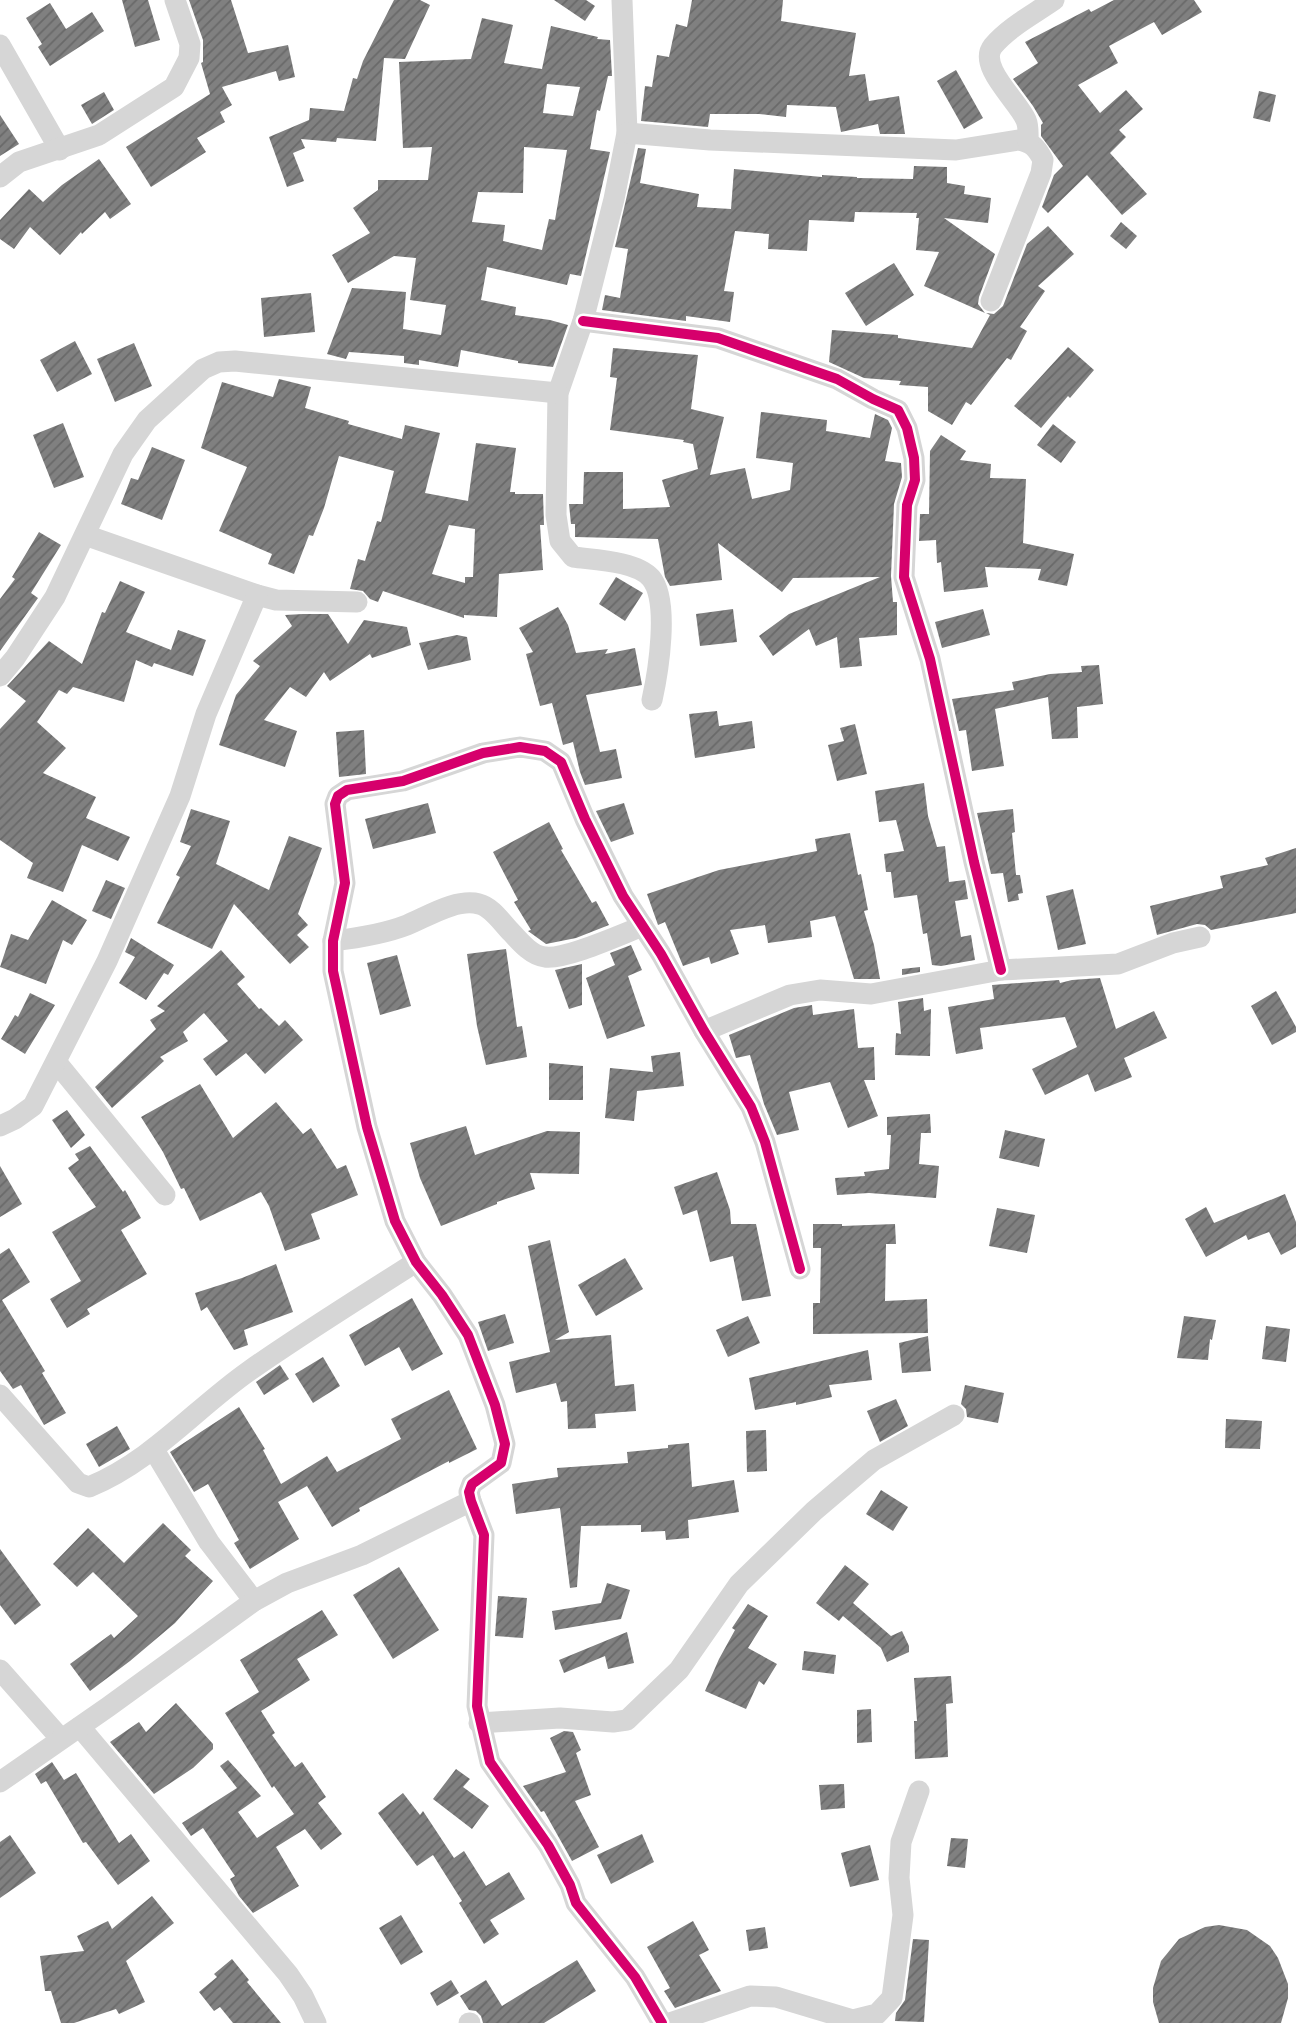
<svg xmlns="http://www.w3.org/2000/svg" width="1296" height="2023" font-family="'Source Sans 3',sans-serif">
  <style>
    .building { fill: url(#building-hatch); fill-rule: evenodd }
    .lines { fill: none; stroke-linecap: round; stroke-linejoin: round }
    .minor { stroke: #d6d6d6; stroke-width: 21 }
    .cycleway-casing { stroke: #fff; stroke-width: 15 }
    .cycleway { stroke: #d6006c; stroke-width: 10 }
  </style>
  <defs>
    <pattern id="building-hatch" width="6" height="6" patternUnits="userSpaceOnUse" patternTransform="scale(1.75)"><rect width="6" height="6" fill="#808080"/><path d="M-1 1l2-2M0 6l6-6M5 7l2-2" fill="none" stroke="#696969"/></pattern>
  </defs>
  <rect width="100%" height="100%" fill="#fff"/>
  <g class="building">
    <polygon points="122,0 148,0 160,40 135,47"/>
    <polygon points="189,0 231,0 248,53 288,45 295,77 279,81 276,71 222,87 232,105 220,112 225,122 197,138 206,152 151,187 126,147 210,94 201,63 203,62 203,40"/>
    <polygon points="394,0 420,0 430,5 405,59 384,58 376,141 337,138 336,142 301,139 305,148 293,153 304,181 287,187 269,137 309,120 310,108 344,111 353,78 357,79 363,61"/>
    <polygon points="554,0 586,0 595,6 585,21"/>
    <polygon points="692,0 783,0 781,21 856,33 849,76 865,74 869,101 899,96 905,134 880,134 878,124 841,132 836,107 787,105 786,117 759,114 710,114 708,127 641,121 645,86 652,87 657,55 669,57 676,24 687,27"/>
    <polygon points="1114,0 1194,0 1202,12 1162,35 1154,22 1109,46 1118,63 1078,85 1100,113 1126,90 1143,109 1119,130 1126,137 1110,153 1147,194 1122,215 1087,175 1048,213 1042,207 1054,175 1063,166 1041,136 1041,125 1043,123 1033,106 1013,79 1038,63 1025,42 1089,9 1091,12"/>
    <polygon points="50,3 66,29 92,12 104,31 50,66 38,47 42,44 26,18"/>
    <path d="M 482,18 L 513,25 L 504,63 L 542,69 L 551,26 L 598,37 L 597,39 L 610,40 L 612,76 L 608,76 L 600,111 L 597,110 L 590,149 L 610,152 L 581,276 L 570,274 L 567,285 L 487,267 L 481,300 L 516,307 L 515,315 L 550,320 L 568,325 L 553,367 L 518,363 L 518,361 L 461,350 L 458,367 L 419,360 L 419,365 L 404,363 L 404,356 L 349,352 L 346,359 L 327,354 L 352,288 L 406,292 L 403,329 L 441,335 L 446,305 L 410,300 L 416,258 L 394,256 L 348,283 L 332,255 L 370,233 L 353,208 L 378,190 L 378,180 L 428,180 L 432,147 L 403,148 L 399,62 L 471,59 ZM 547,84 L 580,87 L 573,116 L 543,113 ZM 524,147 L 567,150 L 555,220 L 549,219 L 542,250 L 503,241 L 505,225 L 472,222 L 478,192 L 523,193 Z"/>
    <polygon points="956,70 983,118 964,129 937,81"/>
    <polygon points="1259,91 1276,95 1270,122 1253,118"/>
    <polygon points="104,92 114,110 92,124 81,105"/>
    <polygon points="0,115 19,144 0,156"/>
    <polygon points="638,148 646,149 640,183 699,194 697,207 731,209 734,169 822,177 822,175 857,177 857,178 913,179 914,166 947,167 947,183 965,186 964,194 991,198 988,223 944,218 995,254 979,297 978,304 985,313 924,286 939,252 916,250 919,218 916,218 917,213 855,212 854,222 809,220 807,251 768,249 769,234 735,231 724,291 734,292 730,322 686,316 686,321 602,310 605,295 620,298 628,249 615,247"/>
    <polygon points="99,159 131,204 110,219 105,212 82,234 81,232 60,255 30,227 14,249 0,239 0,220 29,189 43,202 62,185"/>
    <polygon points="1121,222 1137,236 1126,249 1110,236"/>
    <polygon points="1048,226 1074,254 1038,286 1045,291 1020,327 1027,331 1011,360 1007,358 971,405 966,402 952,425 928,411 928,387 899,385 901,381 864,378 829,362 832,330 898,335 898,338 972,348 990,315 986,313 994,314 1003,306 1027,244"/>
    <polygon points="894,263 914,295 866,326 845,293"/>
    <polygon points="311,293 315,332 264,337 261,298"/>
    <polygon points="75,341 92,374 57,392 40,360"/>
    <polygon points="134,343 152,386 115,402 97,359"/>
    <polygon points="1068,347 1094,370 1070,398 1068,396 1041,428 1014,406"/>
    <polygon points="613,348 698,355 691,409 724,417 710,475 745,468 752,499 790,490 793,463 756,458 761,412 827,420 826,431 870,438 875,414 888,420 892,428 885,461 901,463 902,477 894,504 891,576 893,602 897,602 897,635 859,638 862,666 840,668 837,637 816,646 809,629 773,656 759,636 789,614 880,577 793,578 782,592 718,543 722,580 670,586 665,577 658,539 575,537 575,524 571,524 569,504 583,504 584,472 623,472 623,509 670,507 662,480 698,469 693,444 683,442 684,440 610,430 617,378 610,377"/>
    <path d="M 279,379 L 311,387 L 305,408 L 349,421 L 348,424 L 402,439 L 405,425 L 440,433 L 425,493 L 468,501 L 476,443 L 516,448 L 510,492 L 515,492 L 515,494 L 543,494 L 544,525 L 540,525 L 543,570 L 499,574 L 497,617 L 464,615 L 464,618 L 383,591 L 378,602 L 370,599 L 363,591 L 350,589 L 358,559 L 365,561 L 377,521 L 381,522 L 394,471 L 339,456 L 324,508 L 313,536 L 309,535 L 294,574 L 268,564 L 272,554 L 219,531 L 247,467 L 201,448 L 222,382 L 273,397 ZM 449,525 L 475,529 L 473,577 L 465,577 L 465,583 L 432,574 Z"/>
    <polygon points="63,423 84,477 54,488 33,435"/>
    <polygon points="1053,424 1076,442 1061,463 1037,445"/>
    <polygon points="941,435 966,451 960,460 991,464 990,478 1026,479 1023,543 1074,554 1067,586 1038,580 1041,569 985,567 988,587 944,592 941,562 937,563 936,540 919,541 920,514 929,514 930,451"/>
    <polygon points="152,447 185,460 162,520 121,504 131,478 138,480"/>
    <polygon points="39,532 61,545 31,593 38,598 0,651 0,599 15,579 12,577"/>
    <polygon points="616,577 643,593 625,621 599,604"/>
    <polygon points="120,581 145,592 126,632 171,650 178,630 206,640 193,676 154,663 152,667 136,660 124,702 73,687 67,694 59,690 37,722 66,748 43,773 96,797 86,818 130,837 118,861 82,845 63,892 27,878 33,863 0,840 0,729 26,701 7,686 49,641 82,664 102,612 105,613"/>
    <polygon points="558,607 568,625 576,653 608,649 605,654 635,648 642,685 586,695 600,752 616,749 622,778 585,785 580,772 573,742 563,745 552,703 540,706 526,654 533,652 519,628"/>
    <polygon points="733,609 737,642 700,646 696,614"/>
    <polygon points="983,609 990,635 942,648 935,622"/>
    <polygon points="303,614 328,614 348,644 364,620 407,627 411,645 372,658 370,654 330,681 324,672 306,697 290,687 264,720 297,731 285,767 219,745 236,695 260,666 253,661 292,626 285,615"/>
    <polygon points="457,635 467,637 471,660 428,670 419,643"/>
    <polygon points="1099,665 1103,704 1077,707 1078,738 1052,739 1048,697 995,709 1004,766 972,771 966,730 959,731 952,699 1014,690 1012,682 1050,674 1082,672 1081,666"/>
    <polygon points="717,711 719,726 752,721 755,748 695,758 689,714"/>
    <polygon points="855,724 867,774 837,781 828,745 844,741 840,728"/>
    <polygon points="364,730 366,774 339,777 336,732"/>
    <polygon points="924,783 928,816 937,847 945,846 949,882 965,880 968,899 955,901 961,937 971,935 975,960 941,966 932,965 927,933 923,934 917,895 894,898 891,872 886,872 884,854 904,851 896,820 879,822 875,791"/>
    <polygon points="428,803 436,833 373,849 365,819"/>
    <polygon points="624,803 634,834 611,842 596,811"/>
    <polygon points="191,809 230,821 216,864 269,890 289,836 322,848 298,914 308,925 297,935 309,947 290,964 234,904 212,949 157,923 180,877 176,875 191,846 180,842"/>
    <polygon points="1013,809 1015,832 1012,833 1016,875 1020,875 1023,893 1018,894 1019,900 1008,902 1003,873 991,874 977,813"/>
    <polygon points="549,822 563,849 561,850 592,903 596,901 609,925 576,938 546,944 528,931 531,930 514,902 518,900 493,852"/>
    <polygon points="850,833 858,875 861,874 868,910 864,911 874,945 880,979 854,979 835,916 810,921 812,937 768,943 765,925 730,930 739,954 711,964 709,957 683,966 665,922 658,925 647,894 719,870 817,851 815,839"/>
    <polygon points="1296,848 1296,913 1211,930 1205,925 1197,924 1157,935 1150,906 1223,888 1220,876 1268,865 1265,858"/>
    <polygon points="106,880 125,888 111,919 92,911"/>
    <polygon points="1073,889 1086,944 1058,950 1046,896"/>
    <polygon points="52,900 87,920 72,945 63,940 46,984 0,967 11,934 28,940"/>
    <polygon points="131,938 174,965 168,975 164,973 146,1000 119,983 135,957 125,952"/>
    <polygon points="631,945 642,970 628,976 645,1026 607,1039 586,978 615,965 610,953"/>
    <polygon points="506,949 517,1027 522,1026 527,1057 486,1065 477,1026 467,954"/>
    <polygon points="221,950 245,977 237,984 259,1009 261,1008 279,1026 285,1020 303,1040 265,1074 246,1053 216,1076 203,1059 228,1041 204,1013 183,1032 188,1041 160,1057 164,1061 112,1108 95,1087 156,1029 150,1020 165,1011 157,1006"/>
    <polygon points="397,955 411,1006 380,1015 367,963"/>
    <polygon points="582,964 582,1005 569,1009 555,970"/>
    <polygon points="920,967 920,972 902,975 902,969"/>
    <polygon points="1100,978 1116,1029 1154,1011 1167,1038 1124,1058 1132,1077 1095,1092 1088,1074 1045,1095 1032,1069 1077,1047 1065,1017 980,1028 983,1049 956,1054 948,1007 994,999 992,985 1059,980 1060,983 1072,980"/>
    <polygon points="1276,991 1296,1027 1296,1032 1272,1045 1251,1006"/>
    <polygon points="30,993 55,1005 25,1054 1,1039 15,1015 18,1017"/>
    <polygon points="923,998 924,1011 931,1009 930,1056 895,1055 896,1033 901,1034 898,1002"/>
    <polygon points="812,1005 813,1015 854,1009 858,1048 874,1047 875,1080 864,1080 878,1116 848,1128 830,1082 789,1092 799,1130 777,1135 764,1104 750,1055 736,1058 729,1035 794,1008"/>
    <polygon points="680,1052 684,1086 637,1091 634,1121 605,1118 610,1068 653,1072 651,1056"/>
    <polygon points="549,1063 583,1066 583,1100 549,1100"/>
    <polygon points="200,1084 233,1138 276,1102 303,1134 311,1128 337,1169 346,1165 358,1195 311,1214 320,1239 285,1251 269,1206 261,1192 200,1221 184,1188 181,1189 163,1152 141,1117"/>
    <polygon points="67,1110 85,1135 71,1148 52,1120"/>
    <polygon points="930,1114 931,1133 921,1133 919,1164 939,1166 936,1198 869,1193 837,1195 835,1178 865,1176 864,1172 889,1169 891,1135 887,1135 887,1117"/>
    <polygon points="466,1126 475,1155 547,1131 580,1132 579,1174 530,1173 535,1189 497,1202 497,1204 441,1226 420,1178 410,1143"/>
    <polygon points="1005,1130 1045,1139 1039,1167 999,1158"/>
    <polygon points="90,1146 123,1192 125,1190 141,1218 121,1230 147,1274 87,1309 90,1314 67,1328 50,1299 81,1281 52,1232 96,1207 68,1168 79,1160 75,1154"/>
    <polygon points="0,1166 22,1204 0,1217"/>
    <polygon points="717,1172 730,1210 731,1224 756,1224 771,1296 742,1301 733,1256 710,1262 697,1210 683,1215 674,1187"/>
    <polygon points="1285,1194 1296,1222 1296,1247 1281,1255 1269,1232 1248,1240 1246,1235 1206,1257 1185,1219 1206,1207 1214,1223"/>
    <polygon points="997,1208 1035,1215 1027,1253 989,1246"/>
    <polygon points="813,1224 842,1224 842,1226 895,1224 896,1244 886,1244 885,1301 927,1299 928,1333 813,1334 813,1303 820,1303 821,1248 813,1248"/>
    <polygon points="550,1240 569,1332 555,1340 611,1335 615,1386 634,1384 636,1411 595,1414 596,1428 568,1429 567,1401 561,1402 556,1383 516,1393 509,1362 550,1352 528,1246"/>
    <polygon points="9,1248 30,1282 2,1300 45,1371 42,1373 66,1413 44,1425 21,1385 13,1389 0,1371 0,1254"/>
    <polygon points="625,1258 643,1289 596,1316 578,1285"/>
    <polygon points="276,1264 293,1312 244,1330 248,1345 234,1350 207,1307 201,1311 195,1293 242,1278"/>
    <polygon points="412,1298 443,1354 412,1371 399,1347 365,1366 349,1335"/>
    <polygon points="505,1314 514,1343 488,1351 478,1322"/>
    <polygon points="748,1316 760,1343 728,1357 716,1330"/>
    <polygon points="1184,1316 1216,1320 1212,1340 1210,1339 1208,1360 1177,1358"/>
    <polygon points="1266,1326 1290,1329 1286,1362 1262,1359"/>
    <polygon points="928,1336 931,1371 902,1373 899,1343"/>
    <polygon points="868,1350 872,1380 829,1385 832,1397 796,1405 796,1402 755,1410 749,1378"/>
    <polygon points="323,1357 340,1386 313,1403 295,1374"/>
    <polygon points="280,1365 289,1379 264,1395 256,1382"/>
    <polygon points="965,1385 1004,1393 998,1423 967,1417 966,1409 961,1404"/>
    <polygon points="449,1390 477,1449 449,1463 449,1461 359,1508 360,1511 332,1527 307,1486 278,1502 299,1539 250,1569 234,1543 239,1540 208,1484 194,1492 170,1452 239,1407 265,1449 263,1450 281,1484 327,1456 337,1472 401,1439 391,1419"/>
    <polygon points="896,1399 908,1426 880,1442 867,1411"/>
    <polygon points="1226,1419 1262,1421 1260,1449 1225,1448"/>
    <polygon points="117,1426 130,1449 99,1467 86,1444"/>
    <polygon points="766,1430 767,1471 747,1472 746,1431"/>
    <polygon points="689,1443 692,1487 734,1480 739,1512 688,1520 689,1538 666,1540 665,1531 641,1532 641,1525 581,1526 577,1587 570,1588 560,1508 516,1514 512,1484 558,1477 557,1468 628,1463 627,1452 668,1448 668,1445"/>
    <polygon points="881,1490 908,1507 893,1531 866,1514"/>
    <polygon points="163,1523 191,1550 185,1556 213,1581 175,1623 130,1661 90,1691 70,1664 111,1634 114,1638 138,1616 93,1572 77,1587 53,1564 88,1528 124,1563"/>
    <polygon points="0,1549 41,1605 15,1625 0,1605"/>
    <polygon points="845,1565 869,1584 853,1603 891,1636 902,1631 909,1646 909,1652 887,1662 881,1648 843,1616 839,1621 816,1603"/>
    <polygon points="399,1567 439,1630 393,1659 353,1595"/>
    <polygon points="607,1583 630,1590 621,1619 555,1630 552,1611 601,1603"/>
    <polygon points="498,1596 527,1598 523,1638 495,1636"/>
    <polygon points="748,1604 768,1616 748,1648 777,1664 764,1685 759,1681 746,1709 705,1691 719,1659 735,1630 732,1628"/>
    <polygon points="322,1610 338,1635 297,1659 310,1680 261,1711 275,1733 272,1735 295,1767 302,1762 326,1797 318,1803 342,1834 321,1850 305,1829 276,1847 299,1886 253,1913 239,1896 230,1879 235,1876 203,1828 191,1836 182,1823 237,1788 220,1766 228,1760 261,1796 238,1812 257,1838 294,1814 274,1786 272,1788 225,1713 259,1692 240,1660"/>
    <polygon points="627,1632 634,1663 608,1669 605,1656 564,1673 559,1660"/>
    <polygon points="804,1651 836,1655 834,1674 802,1670"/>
    <polygon points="951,1676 953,1703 946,1704 948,1757 915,1759 914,1721 917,1721 914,1678"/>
    <polygon points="176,1703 213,1744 213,1749 193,1768 154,1794 110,1742 139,1722 146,1732"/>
    <polygon points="871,1709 872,1742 857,1743 857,1710"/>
    <polygon points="564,1731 573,1732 581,1750 576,1753 591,1795 575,1801 599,1847 572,1861 544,1811 541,1812 523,1786 566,1772 550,1738"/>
    <polygon points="52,1762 64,1780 76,1773 119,1843 131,1834 150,1861 118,1885 86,1842 83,1843 46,1781 41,1784 35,1774"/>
    <polygon points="456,1769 470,1779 463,1787 489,1806 472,1829 433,1799"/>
    <polygon points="844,1784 845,1808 821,1810 819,1785"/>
    <polygon points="403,1793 420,1815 423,1811 454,1858 464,1851 486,1886 509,1872 525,1899 490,1920 499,1934 484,1944 459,1903 462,1901 433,1855 417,1866 378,1813"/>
    <polygon points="642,1834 654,1862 611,1884 597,1855"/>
    <polygon points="10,1835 36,1873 0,1898 0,1842"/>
    <polygon points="951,1838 968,1839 965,1868 947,1866"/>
    <polygon points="870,1845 879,1880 850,1887 841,1853"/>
    <polygon points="152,1896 174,1923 126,1961 145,2002 119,2014 116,2009 74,2023 61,2023 51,1991 45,1991 40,1956 84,1951 77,1936 108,1921 112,1929"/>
    <polygon points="401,1915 423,1952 401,1965 379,1928"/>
    <polygon points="693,1921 709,1950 699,1955 721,1991 675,2008 664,1991 670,1988 647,1947"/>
    <polygon points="1219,1925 1247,1930 1270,1946 1278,1958 1288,1984 1288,1998 1281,2023 1159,2023 1153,2002 1153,1988 1161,1961 1179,1939 1205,1927"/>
    <polygon points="765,1927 768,1948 749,1951 746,1930"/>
    <polygon points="913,1939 929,1940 924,2022 895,2021 896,2013 905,2000"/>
    <polygon points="232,1959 249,1980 247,1982 281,2023 233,2023 220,2007 214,2011 199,1992 217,1977 214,1974"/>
    <polygon points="577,1960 596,1991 544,2023 483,2023 481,2016 476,2011 469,2010 460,1996 486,1980 502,2006"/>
    <polygon points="451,1980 459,1993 437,2006 430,1993"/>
  </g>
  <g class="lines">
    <g class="minor">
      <path d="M 622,0 L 627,133 L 614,199 L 583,321 L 558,393 L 556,515 L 560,541 L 573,557 C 595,560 636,561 651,578 C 670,601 658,673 652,700"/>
      <polyline points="0,45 60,150"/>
      <path d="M 627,133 L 710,140 L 956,150 L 1018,140 C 1032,142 1037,148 1043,160 L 1041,173 L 991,301"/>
      <path d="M 1028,142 C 1028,135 1029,127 1026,120 C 1018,101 977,66 993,46 C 1009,27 1034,14 1054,0"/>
      <polyline points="0,177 19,162 99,135 174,87 189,58 190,44 175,0"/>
      <polyline points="583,321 718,338 837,379 873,399 898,410 907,428 914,458 915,480 907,505 904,577 930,659 974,862 1001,970"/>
      <polyline points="85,535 257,595 276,600 357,602"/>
      <polyline points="0,676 15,658 55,597 123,454 147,420 203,369 219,362 235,361 558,393"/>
      <path d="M 333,941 C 358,938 384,934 407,925 C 427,917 456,898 479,904 C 492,907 502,923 511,932 C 520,942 532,956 545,957 C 566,960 622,934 643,926"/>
      <polyline points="704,1031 790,995 820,990 871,994 1001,970 1118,964 1173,943 1200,937"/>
      <polyline points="57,1063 165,1195"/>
      <polyline points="0,1126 15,1119 33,1106 107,961 180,796 206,714 257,595"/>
      <path d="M 0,1395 L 78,1483 L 89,1487 C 152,1461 195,1409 249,1371 C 303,1333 360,1298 416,1262"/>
      <polyline points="154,1450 209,1542 254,1601"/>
      <polyline points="0,1670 61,1739"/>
      <polyline points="479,1723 560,1718 613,1722 627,1720 679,1670 739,1584 814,1511 874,1460 954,1415"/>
      <polyline points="80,1727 288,1974 303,1996 316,2023"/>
      <polyline points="0,1782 108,1707 254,1601 287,1583 362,1555 471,1501"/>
      <polyline points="469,2023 470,2023"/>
      <polyline points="662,2023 635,1977 576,1903 570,1885 548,1845 490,1762 477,1706 484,1535 471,1501 469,1492 472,1484 501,1463 505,1444 495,1405 468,1335 442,1295 416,1262 395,1221 367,1127 333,971 333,941 345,883 335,804 338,796 347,790 403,781 483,753 520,747 545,751 561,762 585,819 623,896 661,954 704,1031 751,1107 765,1142 800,1269"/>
      <polyline points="670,2023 750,1996 776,1997 853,2020 877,2014 892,1998 903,1915 899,1878 901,1842 919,1791"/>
    </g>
    <defs>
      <g id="cycleway">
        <polyline points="583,321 718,338 837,379 873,399 898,410 907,428 914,458 915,480 907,505 904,577 930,659 974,862 1001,970"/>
        <polyline points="662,2023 635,1977 576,1903 570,1885 548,1845 490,1762 477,1706 484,1535 471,1501 469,1492 472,1484 501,1463 505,1444 495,1405 468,1335 442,1295 416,1262 395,1221 367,1127 333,971 333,941 345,883 335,804 338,796 347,790 403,781 483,753 520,747 545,751 561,762 585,819 623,896 661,954 704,1031 751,1107 765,1142 800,1269"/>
      </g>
    </defs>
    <use href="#cycleway" class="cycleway-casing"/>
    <use href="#cycleway" class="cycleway"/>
  </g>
</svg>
